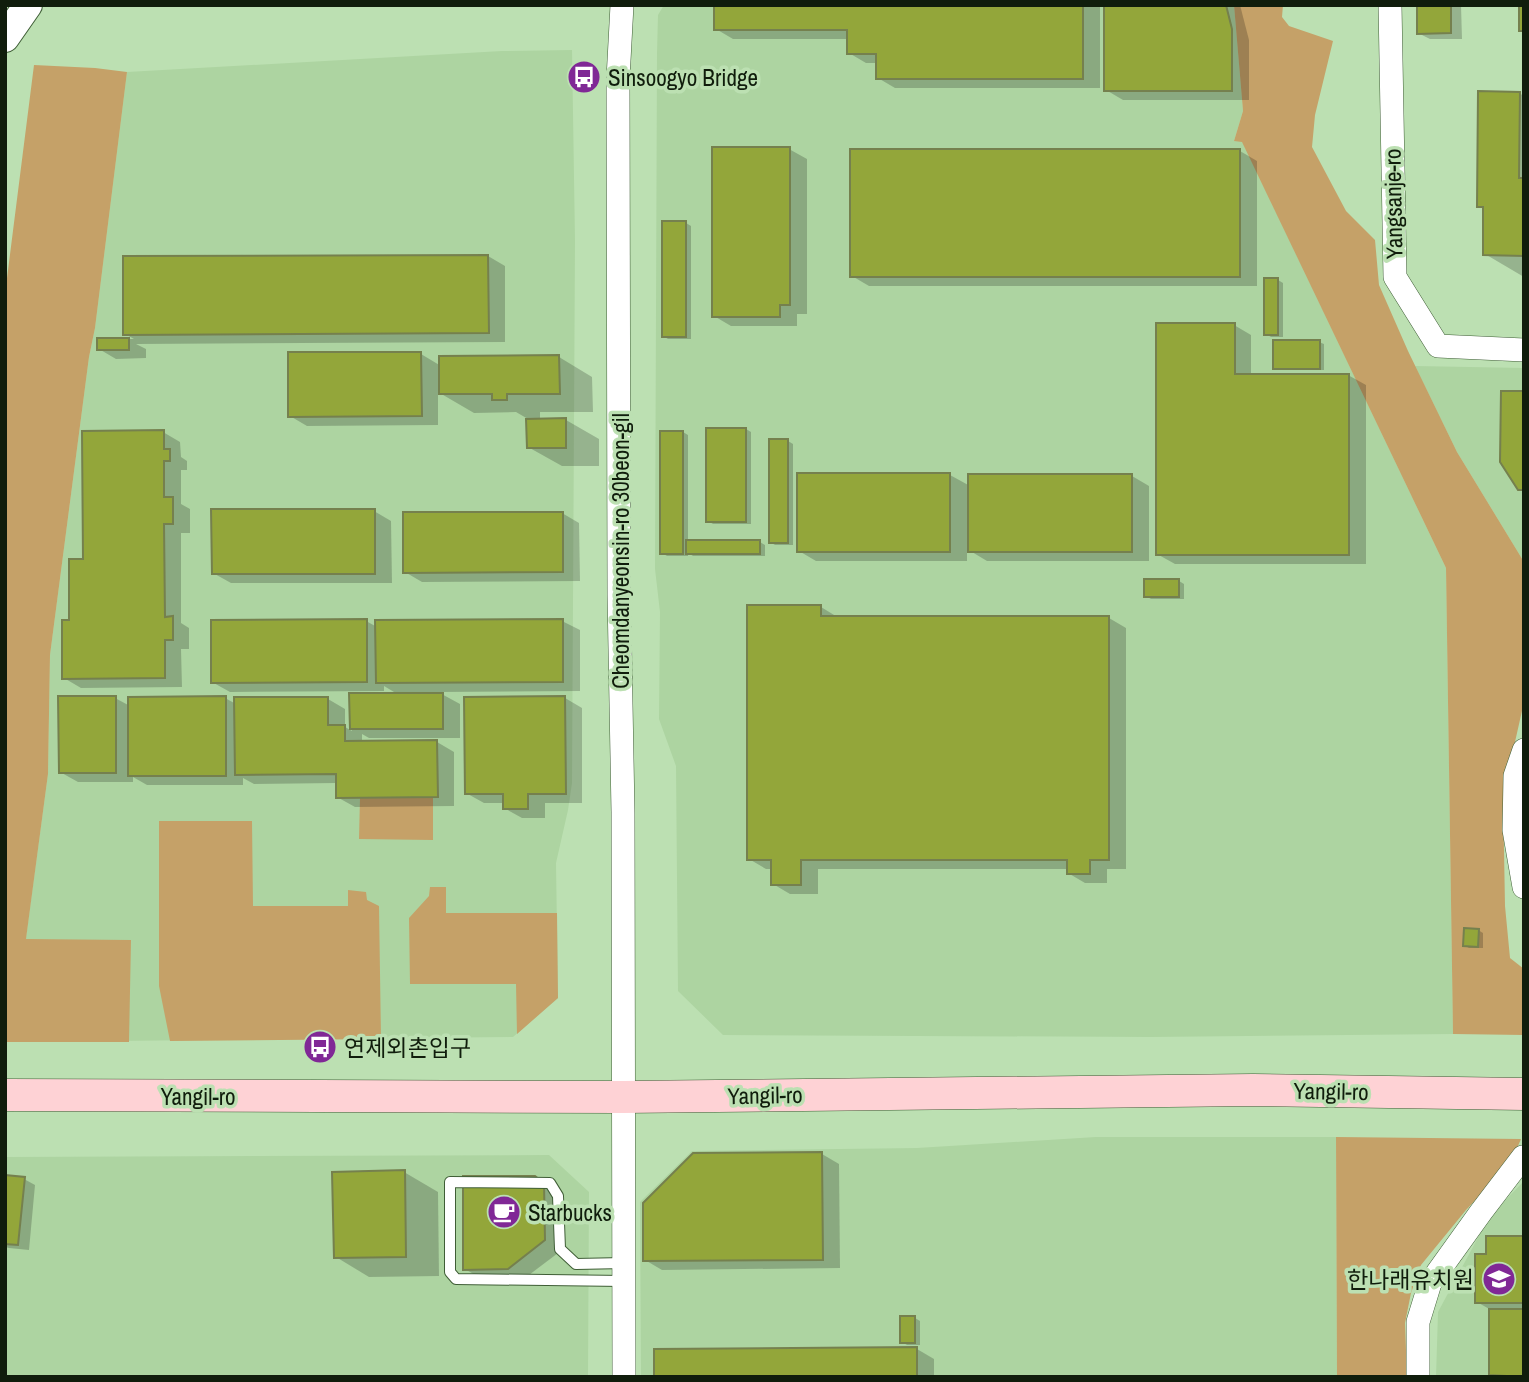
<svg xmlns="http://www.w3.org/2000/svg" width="1529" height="1382" font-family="'Archivo Narrow','Noto Sans KR',sans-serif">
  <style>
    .built { fill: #add4a1 }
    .green { fill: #c5a168 }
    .shadow { fill: #0003 }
    .building { fill: #93a63a; stroke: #75804e; stroke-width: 2 }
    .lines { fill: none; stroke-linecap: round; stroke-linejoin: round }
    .service-casing { stroke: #3f5e36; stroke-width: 12 }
    .minor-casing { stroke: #3f5e36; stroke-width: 24 }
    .tertiary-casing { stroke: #3f5e36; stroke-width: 30 }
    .secondary-casing { stroke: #3f5e36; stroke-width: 33 }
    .service { stroke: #fff; stroke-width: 10 }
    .minor { stroke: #fff; stroke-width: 23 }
    .tertiary { stroke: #fff; stroke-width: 28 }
    .secondary { stroke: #fed2d5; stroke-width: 32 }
    .labels { text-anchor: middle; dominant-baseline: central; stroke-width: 7; stroke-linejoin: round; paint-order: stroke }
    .poi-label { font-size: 23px; fill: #101d0c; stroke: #bce0b2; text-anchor: start }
    .street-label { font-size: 23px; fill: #101d0c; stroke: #bce0b2 }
  </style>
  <rect width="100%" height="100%" fill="#bce0b2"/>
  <g class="built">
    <polygon points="664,5 1234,5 1243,111 1234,141 1242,141 1446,568 1453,1034 1150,1037 723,1035 678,991 676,766 659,719 660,612 655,569 657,54 658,15"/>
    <polygon points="572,50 575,241 572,783 568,810 556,863 558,998 513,1037 12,1042 48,774 50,655 89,357 95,328 127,72 502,51"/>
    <polygon points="1415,366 1524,368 1524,562 1457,452"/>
    <polygon points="1096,1137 1336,1137 1337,1377 641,1377 640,1202 692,1151 917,1148"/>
    <polygon points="549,1155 589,1192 588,1377 5,1377 5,1157"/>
    <polygon points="1524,1181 1524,1377 1436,1377 1438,1312 1489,1217"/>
  </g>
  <g class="green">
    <polygon points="1234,5 1283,5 1282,17 1289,26 1333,41 1315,115 1312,147 1346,211 1375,240 1379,285 1408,351 1457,452 1524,562 1524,702 1503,795 1505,906 1510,958 1524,969 1524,1035 1453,1034 1446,568 1242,142 1234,141 1243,111"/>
    <polygon points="34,65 95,68 127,72 95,328 89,357 50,655 48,774 26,939 131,940 129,1042 5,1042 5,294"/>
    <polygon points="433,797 433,840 359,839 360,798"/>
    <polygon points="159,821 252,821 253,906 348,906 348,890 366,892 367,900 379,906 381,1039 170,1041 159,986"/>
    <polygon points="430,887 446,887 446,913 557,913 558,998 517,1034 516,984 410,984 409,918 429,896"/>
    <polygon points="1336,1137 1521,1139 1511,1162 1466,1210 1421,1265 1411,1293 1405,1323 1407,1377 1337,1377"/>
  </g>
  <g class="shadow">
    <polygon points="716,5 1100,5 1100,88 895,88 878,78 878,63 866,63 849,53 849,39 733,39 716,29"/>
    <polygon points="1106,5 1240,5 1249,40 1249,100 1123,100 1106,90"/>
    <polygon points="1418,5 1461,5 1462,39 1430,39 1418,33"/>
    <polygon points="1519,93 1524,96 1524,277 1485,254 1485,210 1479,206"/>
    <polygon points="789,149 807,159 807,314 797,314 797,326 731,326 714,316"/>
    <polygon points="1240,151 1257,161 1257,286 869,286 852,276"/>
    <polygon points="686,223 691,226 691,339 668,339 663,336"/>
    <polygon points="488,256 505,266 505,342 136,344 146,349 146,358 116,359 99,349 99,339 134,339 125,334"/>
    <polygon points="1266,280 1278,280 1283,283 1283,337 1271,337 1266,334"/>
    <polygon points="1234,325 1251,335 1251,375 1348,375 1366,385 1366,564 1175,564 1157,554"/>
    <polygon points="1319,342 1324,344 1324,370 1280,370 1275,368"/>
    <polygon points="421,354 441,366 559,357 592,377 593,412 540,412 540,420 566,420 599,439 599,466 562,466 528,447 528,419 516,412 474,413 438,392 438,425 307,426 290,416"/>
    <polygon points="746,429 751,432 751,524 713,524 708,521"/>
    <polygon points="163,432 180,442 181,457 187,461 187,470 181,470 181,504 190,509 190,533 181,533 181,623 189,628 189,649 181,649 182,687 81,688 64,678 71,621 85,561"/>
    <polygon points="683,432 688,435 688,542 760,542 765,545 765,556 693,556 688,553 688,556 667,556 662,553"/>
    <polygon points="788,441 793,444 793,545 775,545 770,542"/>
    <polygon points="950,475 970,486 1132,476 1149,486 1149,561 987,561 967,549 967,561 816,561 799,551"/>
    <polygon points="374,511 391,521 392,583 231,583 213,573"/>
    <polygon points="562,513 579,523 580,581 422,582 405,572"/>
    <polygon points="1179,581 1184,584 1184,599 1151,599 1146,596"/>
    <polygon points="821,607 839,618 1109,618 1126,628 1126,869 1107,869 1107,883 1085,883 1068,873 1068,869 818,869 818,894 790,894 773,884 773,869 766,869 749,859"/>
    <polygon points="366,621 377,627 562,621 580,630 580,691 438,692 460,704 460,738 369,738 362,734 362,743 437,742 454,752 454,806 355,807 337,797 337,783 254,784 243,778 243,785 147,785 133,777 133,782 78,782 60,772 115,698 130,706 225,698 236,704 328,699 345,709 345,727 352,731 351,695 399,695 384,686 384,691 230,692 212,682"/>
    <polygon points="565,698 582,708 582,803 545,803 545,818 522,818 504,808 504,803 484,803 466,793"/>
    <polygon points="1478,930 1483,933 1483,948 1469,948 1464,945"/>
    <polygon points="822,1154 839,1164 840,1268 662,1270 645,1260"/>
    <polygon points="404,1172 438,1192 439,1276 369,1277 336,1257"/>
    <polygon points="5,1177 24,1179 35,1185 29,1250 9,1248 5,1247"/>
    <polygon points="535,1178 561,1195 562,1250 525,1278 482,1279 465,1269"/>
    <polygon points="1524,1238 1524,1377 1496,1377 1491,1374 1491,1310 1477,1302 1487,1256"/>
    <polygon points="915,1318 920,1321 920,1345 907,1345 902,1342"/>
    <polygon points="917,1349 934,1359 934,1377 656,1377"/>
  </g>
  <g class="building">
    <polygon points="714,5 1083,5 1083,79 876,79 876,54 847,54 847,30 714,30"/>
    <polygon points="1104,5 1226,5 1232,29 1232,91 1104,91"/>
    <polygon points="1417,5 1451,5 1451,33 1417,34"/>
    <rect x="1519" y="5" width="5" height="26"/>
    <polygon points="1478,91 1520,92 1519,178 1524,178 1524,256 1483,255 1483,207 1477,207"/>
    <polygon points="712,147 790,147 790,305 780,305 780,317 712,317"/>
    <rect x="850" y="149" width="390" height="128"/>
    <rect x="662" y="221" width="24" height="116"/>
    <polygon points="488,255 489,333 123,335 123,256"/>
    <rect x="1264" y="278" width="14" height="57"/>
    <polygon points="1156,323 1235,323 1235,374 1349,374 1349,555 1156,555"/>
    <rect x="97" y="338" width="32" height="12"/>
    <rect x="1273" y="340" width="47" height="29"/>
    <polygon points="288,352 421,352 422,416 288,417"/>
    <polygon points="559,355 560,394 507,394 507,400 492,400 492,394 439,394 439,356"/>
    <polygon points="1501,391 1524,391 1524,490 1518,490 1500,462"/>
    <polygon points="566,418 566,448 527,448 526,419"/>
    <rect x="706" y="428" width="40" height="94"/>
    <polygon points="164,430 164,449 170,449 170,461 164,461 164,497 173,497 173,524 164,524 165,617 173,616 173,640 165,640 165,678 62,679 62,620 69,620 69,559 83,559 82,431"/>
    <rect x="660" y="431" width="23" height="123"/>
    <rect x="769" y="439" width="19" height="104"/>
    <rect x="797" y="473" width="153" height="79"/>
    <rect x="968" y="474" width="164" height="78"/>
    <polygon points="211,509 375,509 375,574 212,574"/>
    <polygon points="403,512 563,512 563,572 403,573"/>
    <rect x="686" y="540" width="74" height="14"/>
    <rect x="1144" y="579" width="35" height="18"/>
    <polygon points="747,605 821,605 821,616 1109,616 1109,860 1090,860 1090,874 1067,874 1067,860 801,860 801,885 771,885 771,860 747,860"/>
    <polygon points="367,619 367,682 211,683 211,620"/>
    <polygon points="563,619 563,682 376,683 375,620"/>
    <polygon points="349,693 443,693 443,729 350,729"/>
    <polygon points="58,696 116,696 116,773 59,773"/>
    <polygon points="226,696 226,776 128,776 128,697"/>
    <polygon points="565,696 566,794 528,794 528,809 503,809 503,794 465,794 464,697"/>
    <polygon points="234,697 328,697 328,725 345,725 345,741 437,740 438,797 336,798 336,774 235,775"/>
    <polygon points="1464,928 1479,929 1478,947 1463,946"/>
    <polygon points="822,1152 823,1260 643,1261 643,1203 693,1153"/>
    <polygon points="405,1170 406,1257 334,1258 332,1172"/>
    <polygon points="5,1175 25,1177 18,1245 5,1244"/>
    <polygon points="463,1176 535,1176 544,1183 545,1240 508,1269 463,1270"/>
    <polygon points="1486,1236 1524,1236 1524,1303 1475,1303 1475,1254 1486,1254"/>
    <polygon points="1489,1309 1524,1309 1524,1377 1489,1375"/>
    <rect x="900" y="1316" width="15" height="27"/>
    <polygon points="917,1347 917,1377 654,1377 654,1349"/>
  </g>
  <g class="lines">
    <defs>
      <polyline id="service" points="624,1263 576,1264 560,1249 558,1196 550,1183 450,1182 450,1272 456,1279 624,1281"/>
      <g id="minor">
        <polyline points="622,5 618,79 619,595 623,812 624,1377"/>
        <polyline points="1390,5 1395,277 1438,346 1524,350"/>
        <polyline points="1524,750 1515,776 1514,830 1524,887"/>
        <polyline points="1418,1377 1418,1322 1430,1283 1481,1212 1523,1157"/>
      </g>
      <polyline id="tertiary" points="5,38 28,5"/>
      <polyline id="secondary" points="5,1095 623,1097 1253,1090 1524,1094"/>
    </defs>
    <use href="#service" class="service-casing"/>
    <use href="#minor" class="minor-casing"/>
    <use href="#tertiary" class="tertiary-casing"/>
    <use href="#secondary" class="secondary-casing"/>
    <use href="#service" class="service"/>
    <use href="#minor" class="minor"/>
    <use href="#tertiary" class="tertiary"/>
    <use href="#secondary" class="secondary"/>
  </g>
  <defs>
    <symbol id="bus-disc" viewBox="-11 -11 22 22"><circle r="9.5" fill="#802896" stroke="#bce0b2"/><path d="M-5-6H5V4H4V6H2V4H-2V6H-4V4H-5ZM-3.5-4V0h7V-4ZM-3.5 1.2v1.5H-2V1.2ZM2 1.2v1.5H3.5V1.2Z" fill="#fff"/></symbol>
    <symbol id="cafe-disc" viewBox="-11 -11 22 22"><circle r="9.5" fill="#802896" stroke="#bce0b2"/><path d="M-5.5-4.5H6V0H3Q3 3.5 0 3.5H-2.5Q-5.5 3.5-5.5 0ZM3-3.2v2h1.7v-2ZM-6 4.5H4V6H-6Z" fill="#fff"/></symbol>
    <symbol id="school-disc" viewBox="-11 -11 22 22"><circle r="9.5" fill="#802896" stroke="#bce0b2"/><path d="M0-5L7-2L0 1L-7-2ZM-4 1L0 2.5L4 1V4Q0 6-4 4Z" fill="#fff"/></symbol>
  </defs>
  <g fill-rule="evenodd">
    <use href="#bus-disc" x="565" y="58" width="38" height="38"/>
    <use href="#bus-disc" x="301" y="1028" width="38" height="38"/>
    <use href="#cafe-disc" x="485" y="1193" width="38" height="38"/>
    <use href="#school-disc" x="1480" y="1260" width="38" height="38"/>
  </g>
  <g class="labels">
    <g class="poi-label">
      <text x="608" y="77">Sinsoogyo Bridge</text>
      <text x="344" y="1047">연제외촌입구</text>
      <text x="528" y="1212">Starbucks</text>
      <text x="1474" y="1279" text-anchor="end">한나래유치원</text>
    </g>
    <g class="street-label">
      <text transform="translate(1393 204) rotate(-91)">Yangsanje-ro</text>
      <text transform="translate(620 551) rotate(-90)">Cheomdanyeonsin-ro 30beon-gil</text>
      <text transform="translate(1331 1091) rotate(1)">Yangil-ro</text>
      <text transform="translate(765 1095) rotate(-1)">Yangil-ro</text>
      <text x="198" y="1096">Yangil-ro</text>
    </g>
  </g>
  <rect width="1529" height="1382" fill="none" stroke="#101d0c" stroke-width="14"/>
</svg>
